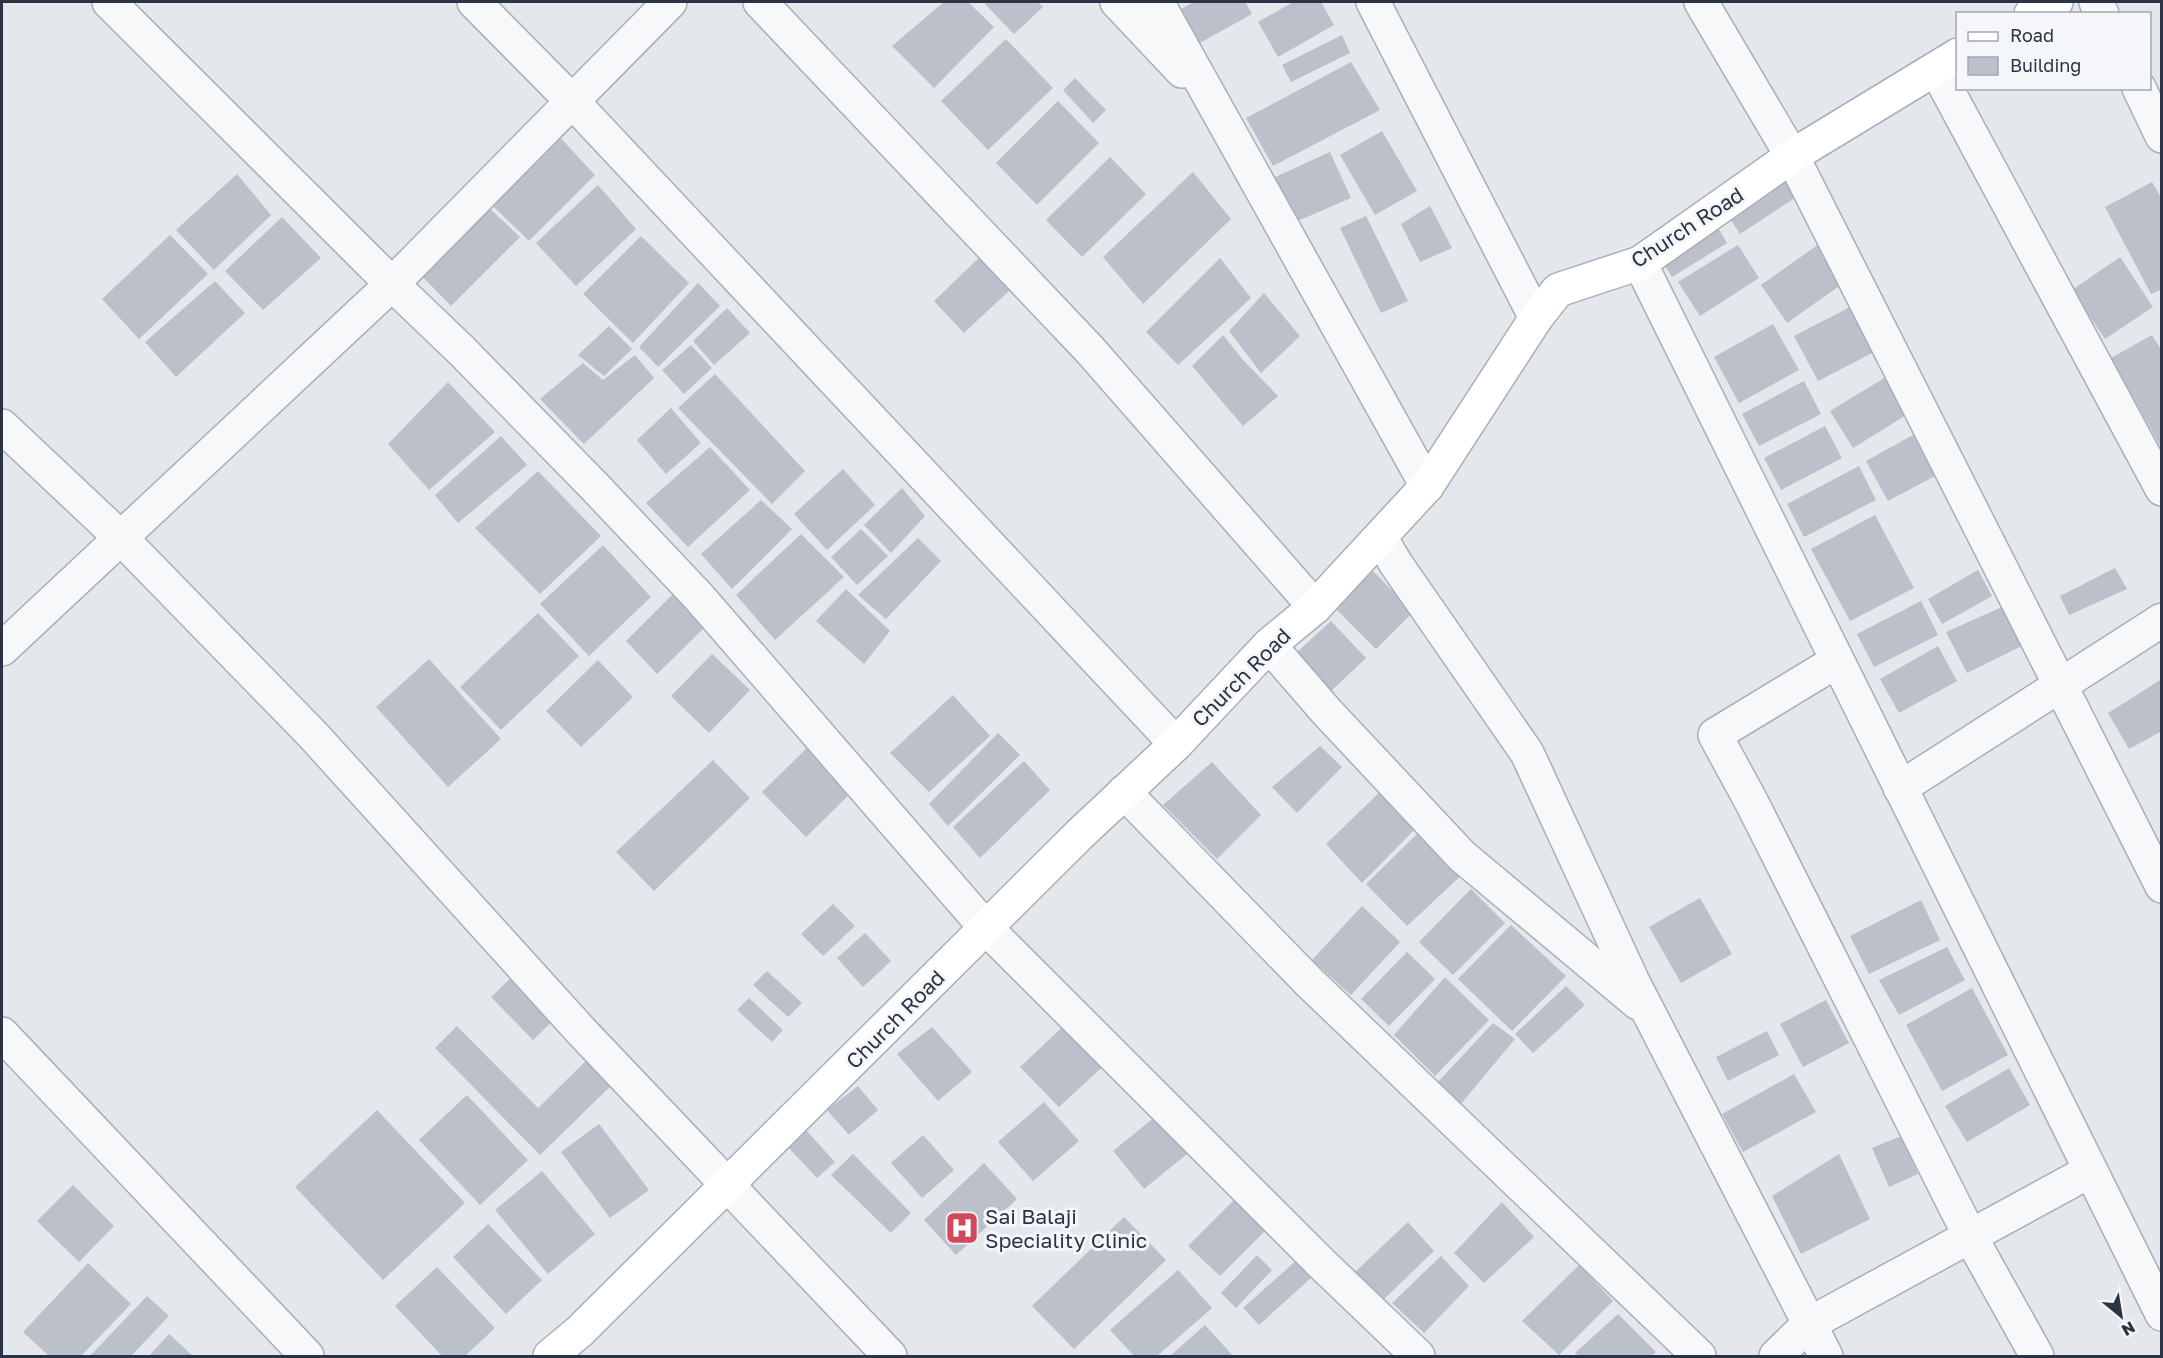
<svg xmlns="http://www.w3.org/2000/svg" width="2163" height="1358" font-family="'Golos Text',sans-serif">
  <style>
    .building { fill: #bbc0ca }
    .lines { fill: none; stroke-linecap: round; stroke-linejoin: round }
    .minor-casing { stroke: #a9aeb7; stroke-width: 36 }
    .secondary-casing { stroke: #a9aeb7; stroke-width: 36 }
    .minor { stroke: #f7f8fa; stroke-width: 33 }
    .secondary { stroke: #fff; stroke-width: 33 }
    .labels { text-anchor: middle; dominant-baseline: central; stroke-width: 6; stroke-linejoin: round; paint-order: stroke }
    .street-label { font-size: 21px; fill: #2b3445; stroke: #f4f6f9 }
    .poi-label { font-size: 21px; fill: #2b3445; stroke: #f4f6f9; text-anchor: start }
  </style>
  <rect width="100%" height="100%" fill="#e4e7ec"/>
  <g class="building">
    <polygon points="944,2 968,2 994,27 934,88 892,46"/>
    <polygon points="983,2 1038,2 1043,7 1014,34"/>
    <polygon points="1194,2 1245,2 1252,14 1198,44 1179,10"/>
    <polygon points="1293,2 1321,2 1334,25 1278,57 1258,22"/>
    <polygon points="1342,35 1350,53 1291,82 1282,65"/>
    <polygon points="1006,39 1053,88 988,150 941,101"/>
    <polygon points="1351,62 1380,110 1273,166 1246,118"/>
    <polygon points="1075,78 1106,110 1093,123 1063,90"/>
    <polygon points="1058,101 1099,143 1037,205 996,163"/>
    <polygon points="553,130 595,175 529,241 487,200"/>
    <polygon points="1382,131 1417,191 1375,215 1340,155"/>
    <polygon points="1330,152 1351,198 1293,223 1273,178"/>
    <polygon points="1110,157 1146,194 1082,257 1046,220"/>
    <polygon points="1193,172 1231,219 1143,304 1103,257"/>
    <polygon points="237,174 271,215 214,270 176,230"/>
    <polygon points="1785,176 1798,196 1740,234 1727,214"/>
    <polygon points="2152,182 2162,199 2162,289 2151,294 2105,207"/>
    <polygon points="598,185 636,229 576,286 536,243"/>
    <polygon points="482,201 520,237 451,306 415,269"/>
    <polygon points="1430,206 1452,248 1420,262 1401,224"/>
    <polygon points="1366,216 1408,301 1381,313 1340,228"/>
    <polygon points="282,217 321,258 263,310 225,271"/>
    <polygon points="1716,224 1727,243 1672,277 1660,258"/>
    <polygon points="170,235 208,274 139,339 102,299"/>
    <polygon points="641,236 689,283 633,343 583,294"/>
    <polygon points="1819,244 1845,282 1787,323 1761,285"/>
    <polygon points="1738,245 1759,278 1700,316 1678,282"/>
    <polygon points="981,256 1012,288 964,333 934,301"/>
    <polygon points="2120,257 2153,307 2105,339 2072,290"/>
    <polygon points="1220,258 1251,298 1178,365 1146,332"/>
    <polygon points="215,281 245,313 176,377 145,342"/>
    <polygon points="698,283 720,306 658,367 639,347"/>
    <polygon points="1264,293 1300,336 1261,373 1229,331"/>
    <polygon points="1852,306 1876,351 1818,381 1794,336"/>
    <polygon points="727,308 750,333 714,365 693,341"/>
    <polygon points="1773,324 1799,370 1739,403 1714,357"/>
    <polygon points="609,326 632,349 604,376 578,355"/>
    <polygon points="1223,335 1244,361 1278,396 1243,426 1192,366"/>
    <polygon points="2152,335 2162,351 2162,449 2111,358"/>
    <polygon points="691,345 712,368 684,394 662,370"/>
    <polygon points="635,355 654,378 584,444 540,399 583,363 603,380"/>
    <polygon points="715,374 805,471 772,504 678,408"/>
    <polygon points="1886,377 1908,414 1853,448 1830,411"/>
    <polygon points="1804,381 1821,414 1759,446 1742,414"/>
    <polygon points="448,382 495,432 429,490 388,444"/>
    <polygon points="671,408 701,443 666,474 637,440"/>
    <polygon points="1825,426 1842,458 1781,490 1764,458"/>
    <polygon points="1913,435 1935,476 1888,501 1866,461"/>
    <polygon points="501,436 527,465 458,523 435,495"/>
    <polygon points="710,447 750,490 688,547 646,503"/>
    <polygon points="1859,466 1876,500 1804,537 1787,504"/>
    <polygon points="843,469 875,505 827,550 794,514"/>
    <polygon points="538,471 601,536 540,594 475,528"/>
    <polygon points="902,488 925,516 891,553 864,525"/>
    <polygon points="761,500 792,529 732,589 701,554"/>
    <polygon points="1875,515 1914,588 1850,621 1811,549"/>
    <polygon points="861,529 888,556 857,585 831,557"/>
    <polygon points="801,534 844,577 775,640 736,595"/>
    <polygon points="918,538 941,561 886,619 858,595"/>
    <polygon points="603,545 651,597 589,656 540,604"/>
    <polygon points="2115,568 2127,589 2069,615 2060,596"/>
    <polygon points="1978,570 1992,596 1942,624 1928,599"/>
    <polygon points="1373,571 1413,612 1376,649 1335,608"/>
    <polygon points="846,589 890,631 864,664 816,621"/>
    <polygon points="673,594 705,627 657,674 626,641"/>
    <polygon points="1921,601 1938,635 1874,667 1857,634"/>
    <polygon points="2002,607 2024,645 1967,673 1946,632"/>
    <polygon points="538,613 579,656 501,730 460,687"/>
    <polygon points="1331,621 1366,658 1330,692 1295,654"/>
    <polygon points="1938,646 1957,681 1899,713 1880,679"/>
    <polygon points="712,654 750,690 709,733 671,696"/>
    <polygon points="429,659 501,739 448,787 376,707"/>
    <polygon points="598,660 633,697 581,747 546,711"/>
    <polygon points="2162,679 2162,731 2129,749 2108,713"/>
    <polygon points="953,695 990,736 929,792 890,753"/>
    <polygon points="998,733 1020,755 948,826 929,804"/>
    <polygon points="811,744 856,788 806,837 762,792"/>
    <polygon points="1320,746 1342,767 1297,813 1272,787"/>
    <polygon points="713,760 750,798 654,891 616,852"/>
    <polygon points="1024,761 1050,790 980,858 953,827"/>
    <polygon points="1212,762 1261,815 1217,859 1163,805"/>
    <polygon points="1385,787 1420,824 1362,883 1326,844"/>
    <polygon points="1423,828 1466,871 1407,926 1366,884"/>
    <polygon points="1471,889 1505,923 1453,975 1419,942"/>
    <polygon points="1700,898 1732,954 1681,983 1649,927"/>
    <polygon points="1921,900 1940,940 1869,974 1850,936"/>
    <polygon points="833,904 855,926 823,956 801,934"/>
    <polygon points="1362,906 1400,942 1351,995 1312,960"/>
    <polygon points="1511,925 1566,976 1512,1031 1458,979"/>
    <polygon points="865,933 891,961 863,987 837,958"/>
    <polygon points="1947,947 1965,980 1899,1015 1879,980"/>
    <polygon points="1407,952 1435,979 1389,1026 1361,999"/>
    <polygon points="519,970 561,1013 533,1040 491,997"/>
    <polygon points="767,971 802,1003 788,1017 753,985"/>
    <polygon points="1445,977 1489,1020 1435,1076 1394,1035"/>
    <polygon points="1566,986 1585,1005 1533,1053 1515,1034"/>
    <polygon points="1972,988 2008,1055 1942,1091 1906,1025"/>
    <polygon points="749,998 783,1030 772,1042 737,1010"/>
    <polygon points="1826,1000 1849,1043 1803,1067 1780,1024"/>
    <polygon points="1072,1018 1111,1059 1059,1107 1020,1067"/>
    <polygon points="1493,1023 1515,1039 1461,1104 1438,1082"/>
    <polygon points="457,1026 538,1108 596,1051 621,1076 540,1155 435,1048"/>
    <polygon points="932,1027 972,1072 938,1101 897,1054"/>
    <polygon points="1767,1031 1779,1055 1728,1081 1716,1057"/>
    <polygon points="2009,1068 2030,1105 1967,1142 1945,1106"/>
    <polygon points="1794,1074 1816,1112 1743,1152 1722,1114"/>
    <polygon points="858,1086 878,1110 849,1135 827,1110"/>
    <polygon points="467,1095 528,1160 480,1205 419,1140"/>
    <polygon points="1044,1102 1079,1141 1033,1181 998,1142"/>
    <polygon points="1167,1107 1198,1145 1144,1189 1113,1151"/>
    <polygon points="377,1110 465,1203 383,1280 295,1187"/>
    <polygon points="599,1124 649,1190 610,1218 561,1152"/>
    <polygon points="804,1128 835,1162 817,1178 786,1145"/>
    <polygon points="923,1135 954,1170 922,1198 891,1163"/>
    <polygon points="1901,1136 1918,1174 1889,1187 1872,1148"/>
    <polygon points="853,1154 911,1213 891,1233 831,1175"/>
    <polygon points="1839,1154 1870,1219 1801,1254 1772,1196"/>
    <polygon points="984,1163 1017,1199 956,1255 924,1220"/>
    <polygon points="542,1171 595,1234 548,1274 495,1210"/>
    <polygon points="73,1185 114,1226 79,1262 37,1221"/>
    <polygon points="1239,1195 1270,1226 1220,1276 1188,1246"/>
    <polygon points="1502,1202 1534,1237 1484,1283 1454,1253"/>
    <polygon points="1124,1217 1166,1260 1074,1349 1032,1306"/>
    <polygon points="1408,1222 1434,1251 1382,1301 1355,1272"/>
    <polygon points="488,1224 542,1280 506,1314 453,1257"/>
    <polygon points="1257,1255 1272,1270 1236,1308 1221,1293"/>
    <polygon points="1441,1256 1469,1286 1424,1333 1392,1303"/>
    <polygon points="1297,1260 1312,1277 1259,1325 1243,1308"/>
    <polygon points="88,1263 131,1304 81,1356 49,1356 23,1332"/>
    <polygon points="1579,1265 1613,1301 1559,1355 1522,1321"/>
    <polygon points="437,1267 495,1328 465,1356 442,1356 395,1306"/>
    <polygon points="1178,1270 1212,1308 1157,1356 1134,1356 1110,1330"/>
    <polygon points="147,1296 169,1316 131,1356 90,1356"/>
    <polygon points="1618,1314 1656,1352 1651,1356 1579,1356 1575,1353"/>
    <polygon points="1205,1325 1233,1356 1170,1356"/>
    <polygon points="169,1334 193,1356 149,1356"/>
  </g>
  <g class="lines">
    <defs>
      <g id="minor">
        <polyline points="109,2 392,284 461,350 595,487 698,596 986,928 1320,1262 1418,1356"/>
        <polyline points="474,2 572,101 1176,744"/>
        <polyline points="760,2 1090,350 1315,607"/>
        <polyline points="1117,2 1182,71"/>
        <polyline points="1157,2 1427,486"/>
        <polyline points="1373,2 1536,318"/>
        <polyline points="1701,2 1792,156 2162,886"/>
        <polyline points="2096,2 2102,14"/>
        <polyline points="1936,69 2162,489"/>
        <polyline points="2139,88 2162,136"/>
        <polyline points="1640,263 2162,1314"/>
        <polyline points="2,426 121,538 313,735 582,1032 890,1356"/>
        <polyline points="1380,537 1396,564 1527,753 1633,982 1826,1356"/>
        <polyline points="1269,645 1326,711 1462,856 1638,1003"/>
        <polyline points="2,649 392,284 670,2"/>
        <polyline points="1837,661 1715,735 1752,803 1970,1236 2037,1356"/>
        <polyline points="1900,788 2162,620"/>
        <polyline points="1124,792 1309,982 1699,1356"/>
        <polyline points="2,1034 307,1356"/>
        <polyline points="1776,1356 1809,1324 2090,1171"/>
      </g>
      <g id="secondary">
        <polyline points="2031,14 2056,2"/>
        <polyline points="550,1356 580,1331 1080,834 1176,744 1269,645 1315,607 1427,486 1536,318 1558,290 1640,263 1792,156 1958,55"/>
      </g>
    </defs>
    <use href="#minor" class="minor-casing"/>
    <use href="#secondary" class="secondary-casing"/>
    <use href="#minor" class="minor"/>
    <use href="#secondary" class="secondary"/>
  </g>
  <defs>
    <symbol id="hospital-square" viewBox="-11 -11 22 22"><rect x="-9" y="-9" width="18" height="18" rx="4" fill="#d1495b" stroke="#f4f6f9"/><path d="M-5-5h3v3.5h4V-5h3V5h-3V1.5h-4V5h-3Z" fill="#fff"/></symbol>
  </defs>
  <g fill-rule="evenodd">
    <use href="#hospital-square" x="943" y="1209" width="38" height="38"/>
  </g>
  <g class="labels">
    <g class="street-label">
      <text transform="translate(1687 227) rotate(-33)">Church Road</text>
      <text transform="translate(1241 677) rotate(-45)">Church Road</text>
      <text transform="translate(895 1019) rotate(-45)">Church Road</text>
    </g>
    <g class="poi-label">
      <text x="985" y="1216">Sai Balaji<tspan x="985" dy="24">Speciality Clinic</tspan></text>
    </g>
  </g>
  <rect width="2163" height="1358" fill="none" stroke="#2b3445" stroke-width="6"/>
  <rect x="1956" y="12" width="195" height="78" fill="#f4f6f9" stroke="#a4a8b1" stroke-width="1.5"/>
  <rect x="1968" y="32" width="30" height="9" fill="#ffffff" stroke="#a4a8b1" stroke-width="1.5"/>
  <text x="2010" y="42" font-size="18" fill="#2b3445">Road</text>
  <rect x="1968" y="57" width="30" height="18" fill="#bbc0ca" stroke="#a4a8b1" stroke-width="1.5"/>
  <text x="2010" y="72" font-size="18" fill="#2b3445">Building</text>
  <g transform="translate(2121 1316) rotate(150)" stroke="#f4f6f9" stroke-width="4.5" paint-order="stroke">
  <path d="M0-4.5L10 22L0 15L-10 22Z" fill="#2b3445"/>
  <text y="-9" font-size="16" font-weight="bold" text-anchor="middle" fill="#2b3445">N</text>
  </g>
</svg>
